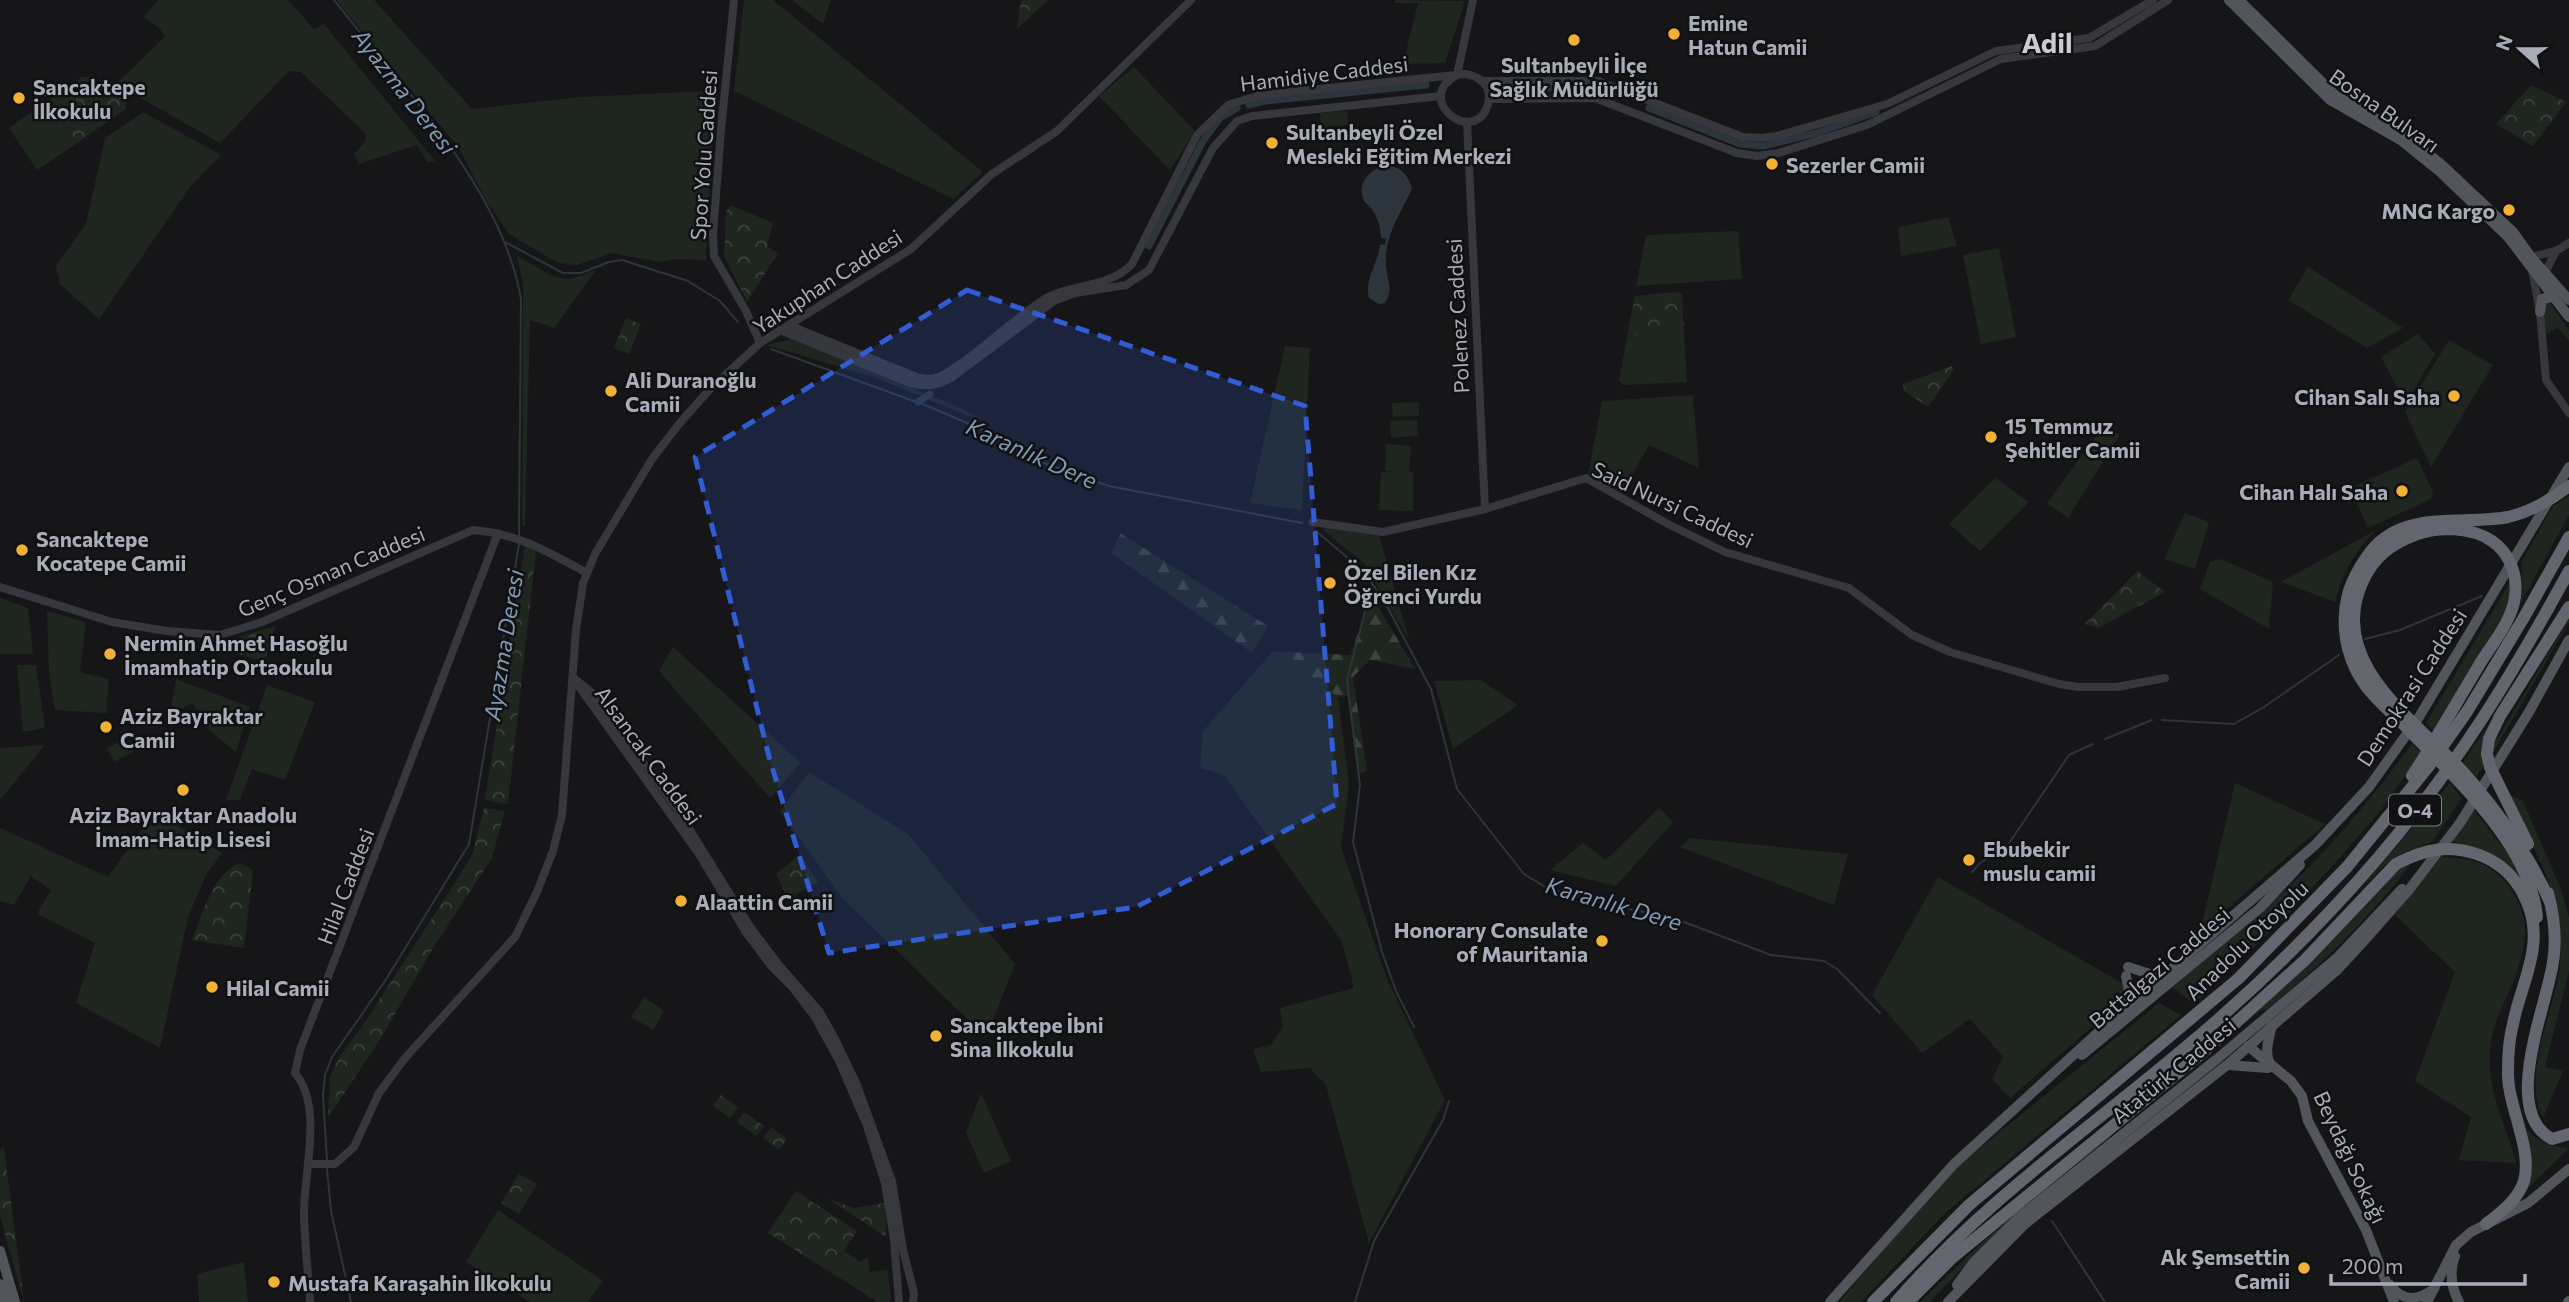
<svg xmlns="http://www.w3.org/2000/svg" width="2569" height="1302" font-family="Commissioner,sans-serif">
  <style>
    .grass { fill: #1e261f }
    .forest { fill: url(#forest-firs) }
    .park { fill: url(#park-crowns) }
    .water { fill: #2c353c }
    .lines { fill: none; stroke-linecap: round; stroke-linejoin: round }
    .stream { stroke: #2c353c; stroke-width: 2 }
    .canal { stroke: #2c353c; stroke-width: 7 }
    .minor { stroke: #37383d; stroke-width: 8 }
    .major { stroke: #53555c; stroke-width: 10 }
    .highway { stroke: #63666e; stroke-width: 12 }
    .marked { fill: #325cd3; fill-opacity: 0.2; stroke: #325cd3; stroke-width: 5; stroke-dasharray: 14 9; stroke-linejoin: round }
    .poi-dot { fill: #f2b134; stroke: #111113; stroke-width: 2.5 }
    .labels { text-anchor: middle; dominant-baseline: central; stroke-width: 5; stroke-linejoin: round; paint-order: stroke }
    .shield { fill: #111113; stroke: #7b7e86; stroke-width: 2 }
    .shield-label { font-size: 19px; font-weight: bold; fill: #a8adb8 }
    .poi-label { font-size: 21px; font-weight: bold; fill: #a8adb8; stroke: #111113; text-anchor: start }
    .street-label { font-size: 21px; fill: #a8adb8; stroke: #111113 }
    .water-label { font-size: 23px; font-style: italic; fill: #7f9bb3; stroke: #111113 }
    .district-label { font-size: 28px; font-weight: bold; fill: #c9ccd4; stroke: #111113 }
  </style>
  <defs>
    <pattern id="forest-firs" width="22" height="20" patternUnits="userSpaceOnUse" patternTransform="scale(1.75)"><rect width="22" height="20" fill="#1e261f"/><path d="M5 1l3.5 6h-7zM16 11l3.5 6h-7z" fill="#3c433d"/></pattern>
    <pattern id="park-crowns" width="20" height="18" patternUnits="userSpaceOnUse" patternTransform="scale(1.75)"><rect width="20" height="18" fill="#1e261f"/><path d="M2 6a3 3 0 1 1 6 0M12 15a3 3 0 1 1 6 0" fill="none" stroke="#3c433d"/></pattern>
  </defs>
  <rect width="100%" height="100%" fill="#161618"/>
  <g class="grass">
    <polygon points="158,0 288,0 314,29 324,24 435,161 427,162 417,145 359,164 354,154 366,141 366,134 301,72 289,71 220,143 116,84 165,37 160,29 144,17"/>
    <polygon points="336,0 374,0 472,109 581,97 709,91 714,95 706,260 677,259 659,262 612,253 577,265 558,263 509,234 487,202 459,148"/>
    <polygon points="744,0 773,0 983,172 953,199 734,91"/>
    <polygon points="792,0 831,0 823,24"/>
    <polygon points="1395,0 1465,1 1445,63 1403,64 1418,3 1395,3"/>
    <polygon points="1134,67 1195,131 1170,170 1099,96"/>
    <polygon points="48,101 77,143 37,170 9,128"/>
    <polygon points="1347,111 1348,125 1321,127 1320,113"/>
    <polygon points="143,112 221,155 190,187 99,319 60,284 56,266 86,224 105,138"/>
    <polygon points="1948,217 1957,246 1901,256 1898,227"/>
    <polygon points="1738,231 1742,279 1636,286 1646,235"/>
    <polygon points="1999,248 2016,337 1981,344 1963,255"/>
    <polygon points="517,256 554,277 570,279 596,270 554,328 530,320 525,526 522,525 523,286"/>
    <polygon points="2308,267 2403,328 2367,348 2288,300"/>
    <polygon points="2548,300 2569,330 2569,341 2558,328 2546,334 2542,303"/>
    <polygon points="1684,334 1687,382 1624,385 1619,381 1627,336"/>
    <polygon points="2418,334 2435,354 2406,404 2381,357"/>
    <polygon points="792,339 959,407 980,418 978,420 874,377 766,345"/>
    <polygon points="2449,340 2493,365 2431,467 2405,412"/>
    <polygon points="1285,346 1310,348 1302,510 1250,503"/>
    <polygon points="1693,395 1699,468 1649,445 1622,492 1588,475 1602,401"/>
    <polygon points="1419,402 1419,416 1393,417 1392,403"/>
    <polygon points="1417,420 1418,436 1391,438 1390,421"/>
    <polygon points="2103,427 2120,434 2068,518 2047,503"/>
    <polygon points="1386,444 1411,446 1409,472 1414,473 1413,511 1379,510 1381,472 1395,472 1385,471"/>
    <polygon points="2417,458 2433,492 2431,499 2368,528 2350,488"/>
    <polygon points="1995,478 2029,502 1980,551 1949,524"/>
    <polygon points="2569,496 2569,515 2520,604 2523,592 2521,563 2553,506"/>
    <polygon points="2185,513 2209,522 2195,569 2164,559"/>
    <polygon points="1325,526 1379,535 1409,640 1364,563 1323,530"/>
    <path d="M 2376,530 C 2353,555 2344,569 2335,602 L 2281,582 Z"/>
    <polygon points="2221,559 2273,582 2269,629 2200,589 2210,562"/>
    <polygon points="2510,582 2511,593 2508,607 2434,732 2426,723"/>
    <polygon points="0,598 28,608 33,654 0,654"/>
    <polygon points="47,611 86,622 80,672 109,679 106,713 55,710 49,672"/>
    <polygon points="2569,619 2569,622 2494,751 2494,739 2497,739"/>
    <polygon points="673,647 801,763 770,798 659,671"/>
    <polygon points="1273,651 1338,697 1349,784 1341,847 1387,979 1445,1100 1369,1243 1326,1085 1310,1068 1261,1072 1253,1049 1271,1045 1283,1026 1280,1008 1354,988 1342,942 1224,775 1200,768 1203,731"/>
    <polygon points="17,665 36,665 45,728 23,732"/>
    <polygon points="176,679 250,707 236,752 209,730 193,703 170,714"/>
    <polygon points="1481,680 1518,705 1453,749 1434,681"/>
    <polygon points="267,685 315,702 285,780 252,769 240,800 226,800"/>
    <polygon points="2490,723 2482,745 2484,766 2476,777 2463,762"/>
    <polygon points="126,738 133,752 114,762 107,748"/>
    <path d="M 2412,744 L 2422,753 L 2377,815 L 2336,862 L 2283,919 L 2194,1004 L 2172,987 C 2225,943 2280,899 2327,848 C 2358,815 2385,780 2412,744 Z"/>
    <polygon points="45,745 0,800 0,748"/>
    <polygon points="809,772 908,834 1015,964 986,1037 843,899 780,811"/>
    <polygon points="2235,783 2325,824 2200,932"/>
    <polygon points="2450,783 2462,798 2432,842 2403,853 2383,867 2356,894"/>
    <path d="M 2507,794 L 2523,801 L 2561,889 L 2569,917 L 2569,972 L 2545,1067 L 2563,1071 L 2543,1118 C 2519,1068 2561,1003 2561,950 C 2562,893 2531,843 2507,794 Z"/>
    <polygon points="1659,808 1673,822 1616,886 1550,870 1583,843 1606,860"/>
    <polygon points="2473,809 2518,867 2529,893 2479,849 2451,841"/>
    <polygon points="152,810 222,853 206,875 188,917 160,1048 76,1003 95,943 37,914 51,890 31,876 14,905 0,901 0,828 108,877 137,837"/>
    <polygon points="1690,838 1848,854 1834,905 1680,847"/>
    <path d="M 2442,857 C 2451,858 2461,858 2469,860 C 2502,866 2527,903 2525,936 C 2524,946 2521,958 2518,968 C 2511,994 2494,1015 2491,1043 C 2485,1091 2505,1120 2516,1163 L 2459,1160 L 2471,1117 L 2415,1081 L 2455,972 L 2395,915 L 2432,859 Z"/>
    <path d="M 2412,862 C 2370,919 2320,965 2266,1011 L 2263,1009 L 2254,1015 L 2398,870 Z"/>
    <polygon points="1938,877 2122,983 2125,991 2124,999 2010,1098 1992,1079 2003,1057 1970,1019 1922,1053 1872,995"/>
    <polygon points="644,997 664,1011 653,1030 631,1017"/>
    <polygon points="2159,1003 2181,1015 1943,1215 1861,1302 1839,1302 1931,1195 1965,1160"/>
    <polygon points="981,1093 1011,1161 984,1173 966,1133"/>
    <path d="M 2527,1130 C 2540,1143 2551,1147 2569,1148 L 2524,1192 L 2524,1133 Z"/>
    <polygon points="2109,1136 2113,1139 2004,1225 1930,1302 1920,1302 2003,1222"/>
    <polygon points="498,1210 603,1281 588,1302 530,1302 466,1262"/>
    <polygon points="844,1251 860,1262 868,1257 870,1272 887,1270 891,1297 889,1302 878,1302 830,1272"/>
    <polygon points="244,1262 248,1302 199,1302 197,1274"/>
  </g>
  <g class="forest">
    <polygon points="1120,533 1268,626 1252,653 1111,553"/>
    <polygon points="1372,596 1415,669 1370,660 1353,677 1367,771 1358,774 1347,696 1338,697 1273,651 1350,655"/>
  </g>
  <g class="park">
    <polygon points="1021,0 1048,0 1017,29"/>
    <polygon points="82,77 91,77 126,101 126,109 77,143 48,101"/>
    <polygon points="2531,85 2566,102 2533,146 2496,124"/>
    <polygon points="730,205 773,223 767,246 778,253 747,302 724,256 726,212"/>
    <polygon points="1677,292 1682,295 1684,334 1627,336 1635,296"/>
    <polygon points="626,318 641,324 629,354 614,348"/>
    <polygon points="1952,366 1953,371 1928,407 1904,391 1903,384"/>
    <polygon points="525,546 536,551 508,804 485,800"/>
    <polygon points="2137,571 2165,592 2098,628 2085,624"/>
    <polygon points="276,626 264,662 211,645"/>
    <polygon points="484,808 505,811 492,858 433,948 381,1038 328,1118 330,1076 340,1056 365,1022 472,856"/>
    <polygon points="800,855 818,882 788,899 776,874"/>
    <path d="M 240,863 L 253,870 L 244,948 L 192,940 C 202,916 213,872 240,863 Z"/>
    <polygon points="721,1095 738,1107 730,1118 713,1106"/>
    <polygon points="744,1112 764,1126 756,1136 737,1122"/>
    <polygon points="771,1127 787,1139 779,1150 763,1138"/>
    <polygon points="4,1147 4,1148 24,1301 0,1216 0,1149"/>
    <polygon points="519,1174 537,1184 519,1214 501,1203"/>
    <polygon points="796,1191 857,1231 830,1272 768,1233"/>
    <polygon points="828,1199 854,1208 885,1203 886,1237"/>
  </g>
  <path class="water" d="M 1386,165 C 1401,167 1408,174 1412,189 C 1400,215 1384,236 1386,266 C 1387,280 1394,290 1385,303 L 1379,304 L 1369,298 C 1364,279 1378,264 1380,245 L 1385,244 L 1386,239 L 1381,238 C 1381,227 1377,215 1370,207 C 1366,202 1365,204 1363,198 C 1357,182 1372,168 1386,165 Z"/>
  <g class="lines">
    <g class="stream">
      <path d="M 334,0 C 401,86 502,188 521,299 L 519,538"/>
      <polyline points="505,242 563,273 581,273 609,262 622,260 688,281 720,301 738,322"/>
      <polyline points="771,349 930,407 981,429 1030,458 1109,486 1302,523"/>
      <polyline points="1316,531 1361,569 1372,583 1387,606 1431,689 1457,789 1524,874 1549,889 1684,922 1771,955 1824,961 1837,969 1880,1013"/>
      <polyline points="1372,585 1347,680 1360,785 1353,842 1382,952 1396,991 1414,1027"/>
      <polyline points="2365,639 2400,630 2482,596"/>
      <polyline points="2162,720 2234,724 2264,707 2339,655"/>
      <polyline points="2105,739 2152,720"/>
      <polyline points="1972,872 1980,863 2007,846 2069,755 2093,744"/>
      <polyline points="327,1160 323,1096 325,1075 332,1057 385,981 469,844 519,544"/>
      <polyline points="327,1169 331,1211 351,1302"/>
      <polyline points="2052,1221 2105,1302"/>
      <polyline points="1355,1302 1374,1241 1443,1120 1449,1101"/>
    </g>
    <g class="canal">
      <polyline points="1511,88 1607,88 1622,96"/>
      <polyline points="1249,105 1265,101 1426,85"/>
      <polyline points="1649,108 1740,144 1763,146 1817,133 1876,112"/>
      <polyline points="1149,246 1203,141 1220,118 1237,108"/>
      <polyline points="918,402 930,394"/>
    </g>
    <g class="minor">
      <polyline points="734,0 721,130 713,234 714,256 746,311 760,343"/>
      <polyline points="1457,75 1473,0"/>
      <polyline points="1482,81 1598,81 1743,137 1761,138 1777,136 1887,104 1996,51 2089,38 2153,0"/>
      <polyline points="1489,99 1595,98 1737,153 1757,156 1779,153 1867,125 2001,59 2095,46 2168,0"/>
      <polyline points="1467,122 1485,509"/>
      <polyline points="2531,257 2556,251 2569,243"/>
      <polyline points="2532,270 2540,312 2546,380 2569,413"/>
      <polyline points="2545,273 2556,251"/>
      <path d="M 788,325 L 919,378 C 924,378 930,380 935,378 C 945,376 954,368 963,362 C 989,343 1013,321 1040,302 C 1069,282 1107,290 1132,264 L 1197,135 L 1228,105 L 1260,95 L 1465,74 C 1480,76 1493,87 1488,104 C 1476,148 1411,100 1457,75"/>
      <path d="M 780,330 L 910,383 C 926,387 936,386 951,378 L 1054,301 L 1075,293 L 1126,285 L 1149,270 L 1213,148 L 1237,121 L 1252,116 L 1441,96"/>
      <polyline points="1313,522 1383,532 1485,509 1586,478 1668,524 1725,552 1849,588 1912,635 1950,652 2059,684 2078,687 2117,687 2165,678"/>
      <path d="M 0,587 L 112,622 L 167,631 L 220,635 L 262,622 L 473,530 C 519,534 546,551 587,573"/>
      <polyline points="574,678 591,692 675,806 751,928 778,964 820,1012 836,1041 857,1085 892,1181 903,1250 914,1293 913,1302"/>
      <polyline points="577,684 699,854 745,931 772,967 793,988 815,1017 839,1061 867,1126 885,1183 894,1240 899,1302"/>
      <polyline points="309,1164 335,1164 354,1147 379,1093 405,1058 515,937 537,892 553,851 562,815 576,630 583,583 595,554 652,459 679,424 709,390 760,343 911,249 992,174 1057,131 1191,0"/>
      <path d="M 310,1302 C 308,1273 305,1244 304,1216 C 303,1174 324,1107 295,1073 L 300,1050 L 498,533"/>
    </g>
    <g class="major">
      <polyline points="2229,0 2330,100 2402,141 2438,170 2508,237 2569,317"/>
      <polyline points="2239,0 2335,95 2406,136 2442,165 2513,232 2531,257 2569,300"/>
      <polyline points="2540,312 2542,299 2552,297"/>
      <polyline points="2128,967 2153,975 2166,975"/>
      <polyline points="2126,976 2130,996 2127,1008"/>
      <polyline points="2248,1046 2291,1081 2302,1096 2308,1121 2366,1230 2394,1302"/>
      <polyline points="2082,1055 2260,908 2300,865"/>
      <path d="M 2270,1064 C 2264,1051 2269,1039 2272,1025"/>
      <polyline points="2228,1065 2268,1068"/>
      <polyline points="0,1251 15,1302"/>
      <path d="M 2455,1256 C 2449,1272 2451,1287 2459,1302"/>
      <polyline points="0,1284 5,1302"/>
      <polyline points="1957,1285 1974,1262 2017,1219 2217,1059 2338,957 2402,889"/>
      <path d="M 2390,1285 C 2403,1302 2417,1301 2434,1289"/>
      <polyline points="1830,1302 1954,1164 2102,1029 2315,845 2369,787 2419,717 2569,467"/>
      <polyline points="1948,1302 2025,1224 2227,1065 2336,971 2363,942 2408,891 2460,823 2529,712 2569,640"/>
      <polyline points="2427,1302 2456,1245 2471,1232 2528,1203 2569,1169"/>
      <polyline points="2568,1302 2569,1301"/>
    </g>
    <g class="highway">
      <path d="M 2412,776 C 2436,739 2458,700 2481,662 C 2493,643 2512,620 2515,597 C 2518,576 2510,553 2492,541 C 2472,527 2438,526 2415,535 C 2390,544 2373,558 2362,583 C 2326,665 2418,722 2465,774 C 2499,813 2529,854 2550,902"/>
      <polyline points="2528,844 2490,767 2487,754 2489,739 2500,716 2569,607"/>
      <path d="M 2548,893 C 2554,916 2557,939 2553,962 C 2547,1006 2500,1112 2552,1139 L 2569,1134"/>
      <path d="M 2537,917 C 2530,845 2456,779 2407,728 C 2392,713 2375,700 2363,682 C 2345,655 2340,622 2349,591 C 2353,579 2359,568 2366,558 C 2398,508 2459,526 2508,517 C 2529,512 2551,500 2569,486"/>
      <polyline points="1873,1302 1969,1205 2239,978 2347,867 2429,766 2468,710 2523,619 2569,537"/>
      <path d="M 1896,1302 C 1991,1192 2114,1112 2222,1016 C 2319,930 2409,831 2480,722 C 2512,673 2541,622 2569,571"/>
      <path d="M 1908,1302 L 1953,1257 L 2208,1048 L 2305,960 L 2396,864 C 2425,849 2451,843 2482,856 C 2517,870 2538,909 2533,947 C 2530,973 2518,998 2513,1024 C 2509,1039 2508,1055 2508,1071 C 2507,1106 2533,1148 2524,1181 C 2518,1200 2500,1213 2486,1224"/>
    </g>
  </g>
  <path class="marked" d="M 967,290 L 1305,406 L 1337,804 L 1136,907 L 829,953 L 769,757 L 695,457 Z"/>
  <g class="poi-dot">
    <circle cx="1674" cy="34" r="7"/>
    <circle cx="1574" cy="40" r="7"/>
    <circle cx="19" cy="98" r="7"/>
    <circle cx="1272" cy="143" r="7"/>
    <circle cx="1772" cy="164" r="7"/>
    <circle cx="2509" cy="210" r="7"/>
    <circle cx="611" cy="391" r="7"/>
    <circle cx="2454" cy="396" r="7"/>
    <circle cx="1991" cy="437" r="7"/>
    <circle cx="2402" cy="491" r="7"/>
    <circle cx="22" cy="550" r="7"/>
    <circle cx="1330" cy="583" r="7"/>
    <circle cx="110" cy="654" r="7"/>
    <circle cx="106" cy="727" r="7"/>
    <circle cx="183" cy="790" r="7"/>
    <circle cx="1969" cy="860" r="7"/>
    <circle cx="681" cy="901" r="7"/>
    <circle cx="1602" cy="941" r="7"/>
    <circle cx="212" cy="987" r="7"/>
    <circle cx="936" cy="1036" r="7"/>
    <circle cx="2304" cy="1268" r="7"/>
    <circle cx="274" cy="1282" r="7"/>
  </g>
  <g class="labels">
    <rect class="shield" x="2389" y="794.5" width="52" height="31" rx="5"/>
    <g class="shield-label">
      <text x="2415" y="810">O-4</text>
    </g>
    <g class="poi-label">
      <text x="1688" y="22">Emine<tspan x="1688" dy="24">Hatun Camii</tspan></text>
      <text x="1574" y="64" text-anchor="middle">Sultanbeyli İlçe<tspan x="1574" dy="24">Sağlık Müdürlüğü</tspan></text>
      <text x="33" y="86">Sancaktepe<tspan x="33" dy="24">İlkokulu</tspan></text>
      <text x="1286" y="131">Sultanbeyli Özel<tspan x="1286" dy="24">Mesleki Eğitim Merkezi</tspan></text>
      <text x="1786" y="164">Sezerler Camii</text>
      <text x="2495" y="210" text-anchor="end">MNG Kargo</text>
      <text x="625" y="379">Ali Duranoğlu<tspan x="625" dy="24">Camii</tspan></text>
      <text x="2440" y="396" text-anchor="end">Cihan Salı Saha</text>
      <text x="2005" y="425">15 Temmuz<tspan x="2005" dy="24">Şehitler Camii</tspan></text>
      <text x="2388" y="491" text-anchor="end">Cihan Halı Saha</text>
      <text x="36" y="538">Sancaktepe<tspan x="36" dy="24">Kocatepe Camii</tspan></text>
      <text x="1344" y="571">Özel Bilen Kız<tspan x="1344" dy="24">Öğrenci Yurdu</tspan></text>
      <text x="124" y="642">Nermin Ahmet Hasoğlu<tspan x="124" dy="24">İmamhatip Ortaokulu</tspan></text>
      <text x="120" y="715">Aziz Bayraktar<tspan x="120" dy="24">Camii</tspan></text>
      <text x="183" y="814" text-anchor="middle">Aziz Bayraktar Anadolu<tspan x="183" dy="24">İmam-Hatip Lisesi</tspan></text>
      <text x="1983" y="848">Ebubekir<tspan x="1983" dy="24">muslu camii</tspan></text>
      <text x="695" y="901">Alaattin Camii</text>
      <text x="1588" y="929" text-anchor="end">Honorary Consulate<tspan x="1588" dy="24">of Mauritania</tspan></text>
      <text x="226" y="987">Hilal Camii</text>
      <text x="950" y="1024">Sancaktepe İbni<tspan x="950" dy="24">Sina İlkokulu</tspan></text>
      <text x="2290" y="1256" text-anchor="end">Ak Şemsettin<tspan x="2290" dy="24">Camii</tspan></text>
      <text x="288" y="1282">Mustafa Karaşahin İlkokulu</text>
    </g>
    <g class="street-label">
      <text transform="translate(1324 73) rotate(-7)">Hamidiye Caddesi</text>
      <text transform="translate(2385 110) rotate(35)">Bosna Bulvarı</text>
      <text transform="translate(703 155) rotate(-86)">Spor Yolu Caddesi</text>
      <text transform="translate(827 281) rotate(-33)">Yakuphan Caddesi</text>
      <text transform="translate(1457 316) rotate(-93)">Polenez Caddesi</text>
      <text transform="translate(1673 504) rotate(25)">Said Nursi Caddesi</text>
      <text transform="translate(331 571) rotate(-23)">Genç Osman Caddesi</text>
      <text transform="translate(2411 687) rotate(-57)">Demokrasi Caddesi</text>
      <text transform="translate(649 755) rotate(54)">Alsancak Caddesi</text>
      <text transform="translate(345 886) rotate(-69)">Hilal Caddesi</text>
      <text transform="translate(2246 940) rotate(-44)">Anadolu Otoyolu</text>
      <text transform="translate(2159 967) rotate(-40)">Battalgazi Caddesi</text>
      <text transform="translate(2173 1070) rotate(-39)">Atatürk Caddesi</text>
      <text transform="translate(2351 1157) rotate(65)">Beydağı Sokağı</text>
    </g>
    <g class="water-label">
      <text transform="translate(405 91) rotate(52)">Ayazma Deresi</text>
      <text transform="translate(1032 453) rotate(24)">Karanlık Dere</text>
      <text transform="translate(503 645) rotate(-81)">Ayazma Deresi</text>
      <text transform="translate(1614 903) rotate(16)">Karanlık Dere</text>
    </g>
    <g class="district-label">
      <text x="2047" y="42">Adil</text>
    </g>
  </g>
  <g transform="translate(2520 49) rotate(291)" stroke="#111113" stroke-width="5" paint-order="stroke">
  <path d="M0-5L12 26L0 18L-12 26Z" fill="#a8adb8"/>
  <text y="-10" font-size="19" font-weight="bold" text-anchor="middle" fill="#a8adb8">N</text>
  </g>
  <path d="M2331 1274v10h194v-10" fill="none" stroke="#a8adb8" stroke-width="3.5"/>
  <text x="2342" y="1274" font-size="21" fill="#a8adb8" stroke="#111113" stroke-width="5" paint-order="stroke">200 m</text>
</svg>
